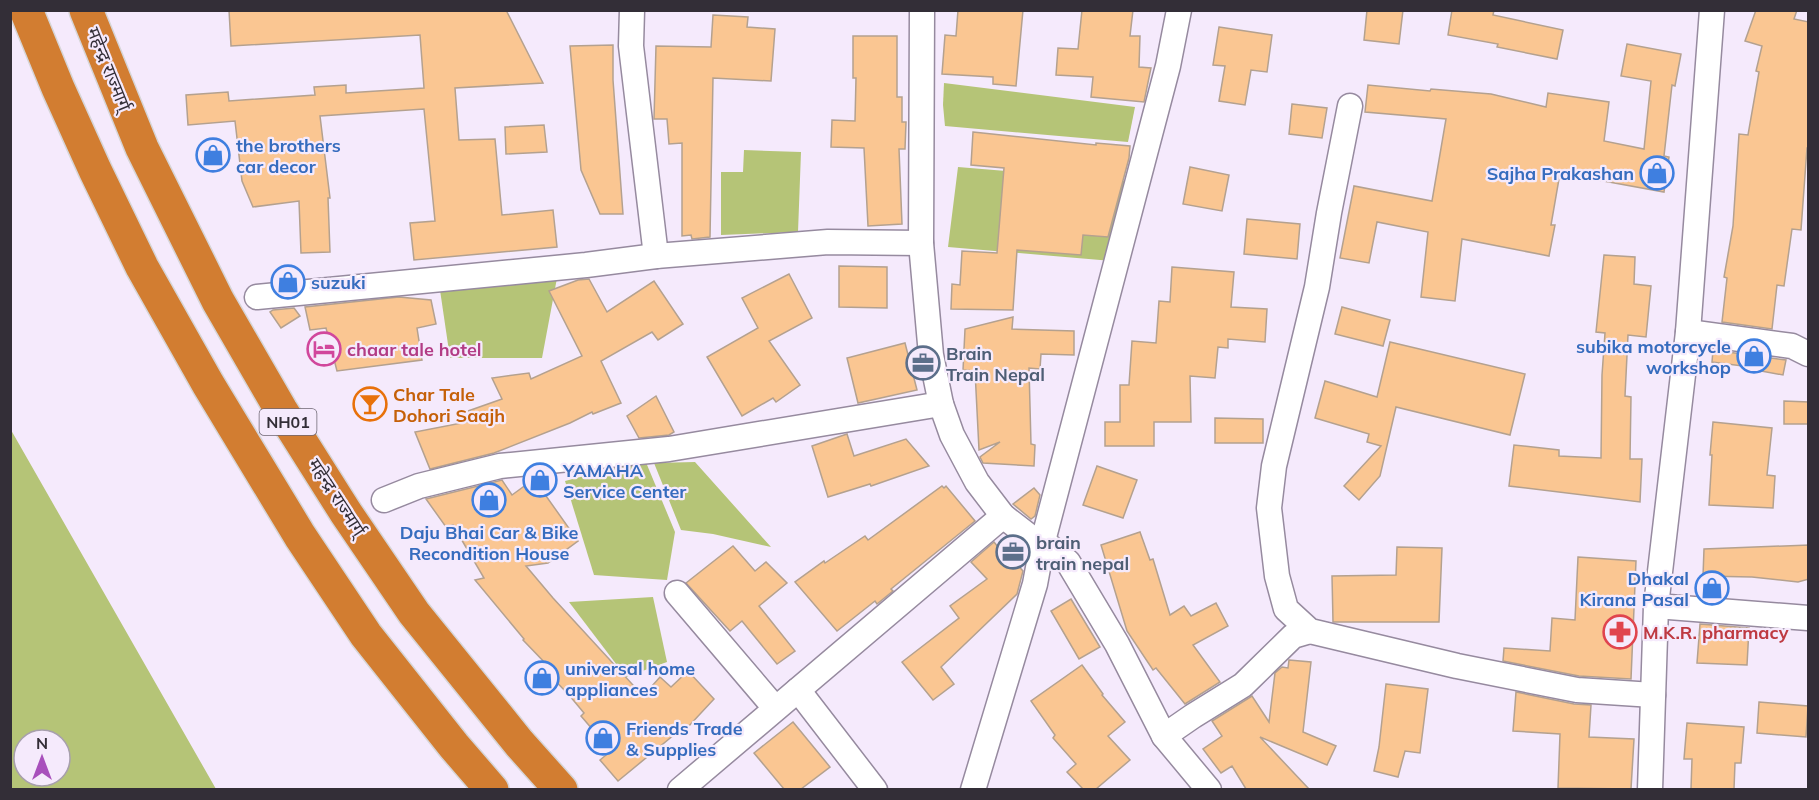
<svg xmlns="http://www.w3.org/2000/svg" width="1819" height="800" font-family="Mulish,'Noto Sans Devanagari',sans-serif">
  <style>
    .green { fill: #b5c477; fill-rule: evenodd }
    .building { fill: #fac692; stroke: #b4a18f; stroke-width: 1.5 }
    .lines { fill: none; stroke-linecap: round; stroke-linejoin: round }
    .minor-casing { stroke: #968a9f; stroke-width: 27 }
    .highway-casing { stroke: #d6d5d7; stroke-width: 36 }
    .minor { stroke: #fff; stroke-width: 24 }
    .highway { stroke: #d27d31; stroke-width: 33 }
    .labels { text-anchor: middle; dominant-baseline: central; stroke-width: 4.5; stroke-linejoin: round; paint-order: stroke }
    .shield { fill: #f5eafc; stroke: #6d6672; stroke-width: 1.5 }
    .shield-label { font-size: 16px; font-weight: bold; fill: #332e37 }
    .street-label { font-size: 18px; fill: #332e37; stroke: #f5eafc }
    .shop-label { font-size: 18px; font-weight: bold; fill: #366cbe; stroke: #f5eafc; text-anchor: start }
    .hotel-label { font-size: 18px; font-weight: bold; fill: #b23c85; stroke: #f5eafc; text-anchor: start }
    .service-label { font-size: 18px; font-weight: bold; fill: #4e5e75; stroke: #f5eafc; text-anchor: start }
    .food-label { font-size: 18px; font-weight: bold; fill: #c56008; stroke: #f5eafc; text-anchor: start }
    .health-label { font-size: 18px; font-weight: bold; fill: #be3a42; stroke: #f5eafc; text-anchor: start }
  </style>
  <rect width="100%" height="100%" fill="#f5eafc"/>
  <g class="green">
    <polygon points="944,83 1135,107 1128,142 945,126 943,105"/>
    <polygon points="744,150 801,152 798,232 721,235 721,172 743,172"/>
    <polygon points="958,167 1136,182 1112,261 948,247"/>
    <polygon points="557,278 542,358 450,358 440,290"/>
    <path d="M 11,430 L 216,789 L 11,789 ZM 24,740 L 60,740 L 60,776 L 24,776 Z"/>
    <polygon points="645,460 675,532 667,580 594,575 565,481"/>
    <polygon points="695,462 771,547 713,534 681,530 654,463"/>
    <polygon points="653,597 667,662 626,677 569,602"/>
  </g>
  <g class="building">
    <polygon points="229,10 506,10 543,83 455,88 459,140 495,139 502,215 553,210 557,247 414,260 410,223 435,221 424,109 320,116 330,198 328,198 330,252 301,253 299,201 253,207 242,181 235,121 188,125 186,95 228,92 229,101 315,95 314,87 346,85 346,93 424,88 420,35 231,46"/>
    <polygon points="958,10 1023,10 1016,86 993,84 993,77 942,74 945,35 956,36"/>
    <polygon points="1082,10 1133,10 1130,36 1140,36 1139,67 1151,68 1144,102 1091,97 1093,77 1056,75 1058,48 1078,49"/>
    <polygon points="1367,10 1403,10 1399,44 1364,40"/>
    <polygon points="1452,10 1494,10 1493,15 1563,30 1557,59 1497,47 1498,44 1448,35"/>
    <polygon points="1756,10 1797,10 1794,19 1809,22 1809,148 1807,148 1801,230 1792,229 1784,286 1777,285 1772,329 1722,322 1727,278 1724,277 1733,226 1739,134 1748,135 1759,72 1756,71 1762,46 1745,41"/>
    <polygon points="713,15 748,17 747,27 775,29 771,81 713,78 710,237 692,239 691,235 682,236 682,143 669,144 667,119 654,119 656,46 711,47"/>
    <polygon points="1219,27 1272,35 1267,72 1251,70 1245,105 1219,101 1225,66 1213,65"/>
    <polygon points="853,36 897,36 897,97 902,97 902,122 906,122 905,149 899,149 902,224 868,226 864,148 831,147 832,120 855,121 856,78 853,78"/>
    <polygon points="1627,44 1681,54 1675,86 1672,85 1664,156 1669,157 1664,192 1560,173 1551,225 1555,225 1549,256 1462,239 1455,301 1421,297 1428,232 1377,222 1369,263 1340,258 1354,186 1432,201 1446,119 1365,112 1368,85 1430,91 1431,89 1491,94 1546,107 1548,93 1609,102 1604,141 1644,149 1651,81 1621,76"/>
    <polygon points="613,45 613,80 623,214 600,214 581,170 570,46"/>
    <polygon points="1292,104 1327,108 1322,138 1289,134"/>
    <polygon points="544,125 547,152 506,154 505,127"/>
    <polygon points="973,132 1096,145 1096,143 1130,146 1129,158 1108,237 1083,235 1081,255 1017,250 1013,310 951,309 952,284 960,285 962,251 997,253 1004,168 971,165"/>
    <polygon points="1190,167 1229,175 1222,211 1183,204"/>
    <polygon points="1247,219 1300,224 1297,259 1244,254"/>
    <polygon points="1604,255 1635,257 1634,284 1651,286 1646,337 1628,335 1625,396 1631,397 1630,459 1642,459 1640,502 1509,486 1514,445 1559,450 1559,456 1601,458 1602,375 1605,333 1596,332"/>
    <polygon points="839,266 887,267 887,308 839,307"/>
    <polygon points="1172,267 1234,272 1231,307 1267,309 1265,342 1228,339 1228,348 1218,347 1215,378 1190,376 1191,422 1154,422 1154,446 1105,446 1105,422 1120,422 1120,385 1129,385 1132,341 1156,343 1159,301 1170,302"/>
    <polygon points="789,274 812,318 769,341 800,385 776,402 773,398 742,416 707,357 758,328 742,298"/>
    <polygon points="589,279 607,312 654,281 683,324 658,340 652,332 601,361 621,403 593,414 592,412 570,423 494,453 430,469 415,432 472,421 468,411 502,399 492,378 529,373 531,379 582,356 549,291 578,280"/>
    <polygon points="399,297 431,300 436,324 417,328 422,360 337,371 326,328 310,330 305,307"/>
    <polygon points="1342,307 1390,320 1383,346 1335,334"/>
    <polygon points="294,308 300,316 281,328 270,312 273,310"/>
    <polygon points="1013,317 1012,329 1074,331 1074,355 1041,354 1040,369 1029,368 1031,444 1035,445 1034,466 983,463 980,457 1000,442 979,450 975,371 963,370 965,329"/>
    <polygon points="1390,342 1525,374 1510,435 1396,407 1380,476 1359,500 1344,486 1381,446 1367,442 1369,434 1315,418 1325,381 1377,397"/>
    <polygon points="905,343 917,390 858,403 847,358"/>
    <polygon points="1713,350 1786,360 1783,375 1750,369 1751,367 1712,362"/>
    <polygon points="656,396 674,432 669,435 639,438 627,416"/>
    <polygon points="1784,401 1809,402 1809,424 1784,424"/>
    <polygon points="1215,418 1263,419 1263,443 1215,443"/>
    <polygon points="1713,422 1772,428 1767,475 1775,476 1773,508 1709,505 1712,455 1710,455"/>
    <polygon points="847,434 854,456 906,439 929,466 871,486 870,484 828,497 812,446"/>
    <polygon points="1097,466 1137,480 1123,518 1083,505"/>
    <polygon points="534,479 578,541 548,563 526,566 553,598 643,696 660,677 671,687 688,671 714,699 688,727 686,725 618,781 600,760 611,751 581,716 584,713 569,695 544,669 548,666 523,640 524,639 475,580 484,578 453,525 446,527 426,499 502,480 512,495"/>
    <polygon points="942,486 944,488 946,486 975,521 891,589 893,591 877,604 875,601 837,631 795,582 824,561 825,563 865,536 868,540"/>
    <polygon points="1034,488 1040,495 1035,516 1031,519 1013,504"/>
    <polygon points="1140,532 1150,560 1153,559 1170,615 1184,606 1191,616 1216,603 1228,626 1193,645 1220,682 1185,704 1156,668 1153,670 1127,631 1101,545"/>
    <polygon points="994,542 1002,552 1004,550 1023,571 1017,594 941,667 954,684 933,700 902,662 959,618 950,606 987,579 971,562"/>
    <polygon points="1809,545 1809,579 1798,582 1752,577 1703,576 1704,549"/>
    <polygon points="733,546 755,571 766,562 787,583 759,606 795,651 777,664 742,621 730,631 686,583"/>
    <polygon points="1397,547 1442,548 1439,622 1333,622 1332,576 1396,575"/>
    <polygon points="1578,557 1636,561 1631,679 1579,676 1503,661 1504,648 1550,651 1552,618 1575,620"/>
    <polygon points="1071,599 1100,647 1079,659 1051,611"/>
    <polygon points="1700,624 1749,628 1747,665 1697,663"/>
    <polygon points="1289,660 1311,662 1303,732 1336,746 1327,765 1260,737 1309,789 1246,789 1232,766 1221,773 1203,749 1222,736 1212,721 1252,696 1269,722 1275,673 1282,667 1288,668"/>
    <polygon points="1082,665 1103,694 1102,695 1125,722 1108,736 1130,760 1096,789 1083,789 1067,772 1076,764 1053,738 1055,735 1031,701"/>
    <polygon points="1386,684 1428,689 1420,753 1405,751 1398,777 1374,771 1379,747"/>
    <polygon points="1516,692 1574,704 1591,705 1589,737 1634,739 1631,789 1558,788 1560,734 1513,731"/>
    <polygon points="1759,702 1808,706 1806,737 1757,733"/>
    <polygon points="793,722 830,767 801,789 784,789 754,753"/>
    <polygon points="1687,723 1744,727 1741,763 1735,763 1734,789 1691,789 1692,759 1684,759"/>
  </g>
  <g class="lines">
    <defs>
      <g id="minor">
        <polyline points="632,10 631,46 656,256"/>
        <polyline points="922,10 921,243 931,355 941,404"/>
        <polyline points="1350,106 1329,213 1317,287 1274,466 1269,508 1277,576 1286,609 1310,631 1457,666 1577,690 1653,695"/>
        <polyline points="257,297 586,265 656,256 828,242 921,243"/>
        <polyline points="1688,332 1792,346 1808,354"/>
        <polyline points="384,500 419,486 500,466 669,449 941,404 952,435 977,482 1003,516 1029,536 1043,541 1068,562 1117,644 1164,736 1209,790"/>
        <polyline points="677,593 775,708"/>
        <polyline points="1656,606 1808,618"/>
        <polyline points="798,690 875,790"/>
        <polyline points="1164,736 1193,716 1243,685 1293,636 1310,631"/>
        <polyline points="680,790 1003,516"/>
        <polyline points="973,790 1035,584 1043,541 1168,66 1179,10"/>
        <polyline points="1650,790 1656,606 1688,332 1712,10"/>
      </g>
      <g id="highway">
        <polyline points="26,10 58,88 95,170 142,267 208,384 300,536 366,635 454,746 492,790"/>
        <polyline points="86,10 142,148 218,301 281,410 346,513 414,613 519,743 561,790"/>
      </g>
    </defs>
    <use href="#minor" class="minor-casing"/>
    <use href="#highway" class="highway-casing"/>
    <use href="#minor" class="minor"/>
    <use href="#highway" class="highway"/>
  </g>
  <defs>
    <symbol id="shop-ring" viewBox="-11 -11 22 22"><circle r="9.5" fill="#f5eafc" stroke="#3f7fe0" stroke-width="1.5"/><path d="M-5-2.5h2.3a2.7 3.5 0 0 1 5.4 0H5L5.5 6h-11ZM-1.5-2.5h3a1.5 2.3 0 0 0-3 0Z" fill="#3f7fe0"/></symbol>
    <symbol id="hotel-ring" viewBox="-11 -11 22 22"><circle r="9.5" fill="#f5eafc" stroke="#d1479c" stroke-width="1.5"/><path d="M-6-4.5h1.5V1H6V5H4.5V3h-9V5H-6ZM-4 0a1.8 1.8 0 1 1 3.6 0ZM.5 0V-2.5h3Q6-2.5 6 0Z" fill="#d1479c"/></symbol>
    <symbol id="office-ring" viewBox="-11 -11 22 22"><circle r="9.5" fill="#f5eafc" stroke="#5c6f8a" stroke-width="1.5"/><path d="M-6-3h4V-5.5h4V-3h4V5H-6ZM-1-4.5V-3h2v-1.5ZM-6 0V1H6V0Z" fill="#5c6f8a"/></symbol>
    <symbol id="bar-ring" viewBox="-11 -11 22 22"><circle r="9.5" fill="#f5eafc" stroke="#e8710a" stroke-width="1.5"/><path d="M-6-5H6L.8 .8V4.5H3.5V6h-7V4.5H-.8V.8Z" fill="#e8710a"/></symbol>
    <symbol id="pharmacy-ring" viewBox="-11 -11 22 22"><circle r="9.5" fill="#f5eafc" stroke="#e0444e" stroke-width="1.5"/><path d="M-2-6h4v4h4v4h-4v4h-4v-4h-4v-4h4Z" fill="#e0444e"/></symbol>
  </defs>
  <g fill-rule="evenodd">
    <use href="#shop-ring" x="194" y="136" width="38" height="38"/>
    <use href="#shop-ring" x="1638" y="154" width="38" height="38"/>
    <use href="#shop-ring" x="269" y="263" width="38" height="38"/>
    <use href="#hotel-ring" x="305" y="330" width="38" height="38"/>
    <use href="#shop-ring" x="1735" y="337" width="38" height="38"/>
    <use href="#office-ring" x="904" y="344" width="38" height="38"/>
    <use href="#bar-ring" x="351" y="385" width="38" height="38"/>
    <use href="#shop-ring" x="521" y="461" width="38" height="38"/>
    <use href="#shop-ring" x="470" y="481" width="38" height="38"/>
    <use href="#office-ring" x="994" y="533" width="38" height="38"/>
    <use href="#shop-ring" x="1693" y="569" width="38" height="38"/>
    <use href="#pharmacy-ring" x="1601" y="613" width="38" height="38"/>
    <use href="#shop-ring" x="523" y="659" width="38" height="38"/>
    <use href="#shop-ring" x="584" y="719" width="38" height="38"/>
  </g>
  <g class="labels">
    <rect class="shield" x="259.5" y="409" width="57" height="26" rx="4.5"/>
    <g class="shield-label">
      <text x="288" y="422">NH01</text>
    </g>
    <g class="street-label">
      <text transform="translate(109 69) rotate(68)">महेन्द्र राज्मार्ग्</text>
      <text transform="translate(337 497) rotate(57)">महेन्द्र राज्मार्ग्</text>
    </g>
    <g class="shop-label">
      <text x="236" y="145">the brothers<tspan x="236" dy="21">car decor</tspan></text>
      <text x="1634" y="173" text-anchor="end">Sajha Prakashan</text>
      <text x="311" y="282">suzuki</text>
      <text x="1731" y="346" text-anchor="end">subika motorcycle<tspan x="1731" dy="21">workshop</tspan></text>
      <text x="563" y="470">YAMAHA<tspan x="563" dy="21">Service Center</tspan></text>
      <text x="489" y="532" text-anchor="middle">Daju Bhai Car &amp; Bike<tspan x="489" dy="21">Recondition House</tspan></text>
      <text x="1689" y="578" text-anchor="end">Dhakal<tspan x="1689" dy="21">Kirana Pasal</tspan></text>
      <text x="565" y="668">universal home<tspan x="565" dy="21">appliances</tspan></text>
      <text x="626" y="728">Friends Trade<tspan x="626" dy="21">&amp; Supplies</tspan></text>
    </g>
    <g class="hotel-label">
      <text x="347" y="349">chaar tale hotel</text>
    </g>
    <g class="service-label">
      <text x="946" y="353">Brain<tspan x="946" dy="21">Train Nepal</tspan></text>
      <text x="1036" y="542">brain<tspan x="1036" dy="21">train nepal</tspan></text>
    </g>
    <g class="food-label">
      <text x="393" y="394">Char Tale<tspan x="393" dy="21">Dohori Saajh</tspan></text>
    </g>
    <g class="health-label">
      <text x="1643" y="632">M.K.R. pharmacy</text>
    </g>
  </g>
  <rect width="1819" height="800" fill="none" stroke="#332e37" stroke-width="24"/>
  <g transform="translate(42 758)"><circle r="28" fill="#f5eafc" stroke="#a79fad" stroke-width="1.5"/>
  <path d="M0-4.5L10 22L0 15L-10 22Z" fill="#a850bc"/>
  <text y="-9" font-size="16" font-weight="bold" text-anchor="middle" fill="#332e37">N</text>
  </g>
</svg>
